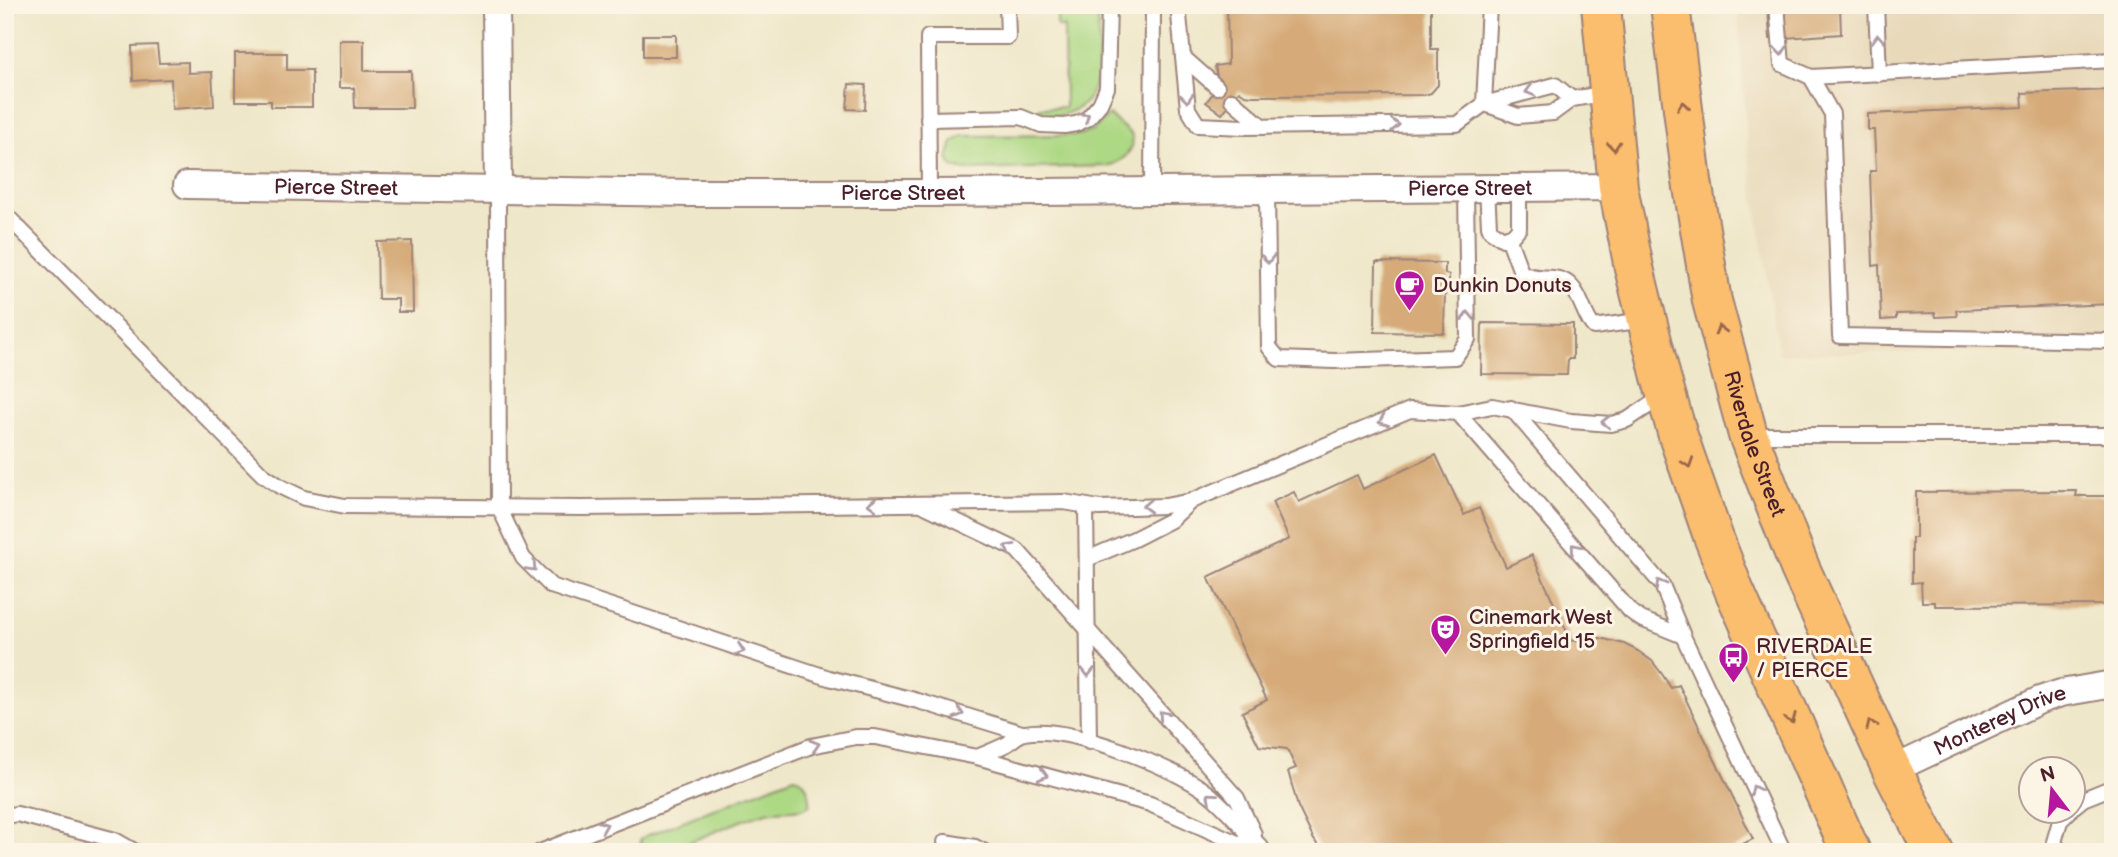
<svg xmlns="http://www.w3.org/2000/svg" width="2118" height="857" font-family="'Balsamiq Sans',sans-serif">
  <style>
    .built { fill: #e8d9ba }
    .green { fill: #add884; stroke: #7c7c58; stroke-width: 2 }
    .building { fill: #d6ab79 }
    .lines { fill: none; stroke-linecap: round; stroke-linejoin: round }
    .lane-casing { stroke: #9c837a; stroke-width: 18 }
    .street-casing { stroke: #9c837a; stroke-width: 30 }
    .primary-casing { stroke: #9c837a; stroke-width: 42 }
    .lane { stroke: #fff; stroke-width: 14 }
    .street { stroke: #fff; stroke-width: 26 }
    .primary { stroke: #fbbd6e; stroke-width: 38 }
    .oneway { stroke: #ae9aa0 }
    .oneway2 { stroke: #9a6649 }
    .labels { text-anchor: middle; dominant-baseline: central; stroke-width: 6; stroke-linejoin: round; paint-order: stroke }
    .street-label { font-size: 21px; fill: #4a1f2b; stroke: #fcf5e5 }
    .poi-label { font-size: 21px; fill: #4a1f2b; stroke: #fcf5e5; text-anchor: start }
  </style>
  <rect width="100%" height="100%" fill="#fcf5e5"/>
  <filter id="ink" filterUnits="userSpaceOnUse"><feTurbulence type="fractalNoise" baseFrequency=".0143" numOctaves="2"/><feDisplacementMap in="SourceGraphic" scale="14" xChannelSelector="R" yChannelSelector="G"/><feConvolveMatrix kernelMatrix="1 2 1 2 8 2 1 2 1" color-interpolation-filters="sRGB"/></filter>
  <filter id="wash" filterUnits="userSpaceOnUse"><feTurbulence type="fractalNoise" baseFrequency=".00686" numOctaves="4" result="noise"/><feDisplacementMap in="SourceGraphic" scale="28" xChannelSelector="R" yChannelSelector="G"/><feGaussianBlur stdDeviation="1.57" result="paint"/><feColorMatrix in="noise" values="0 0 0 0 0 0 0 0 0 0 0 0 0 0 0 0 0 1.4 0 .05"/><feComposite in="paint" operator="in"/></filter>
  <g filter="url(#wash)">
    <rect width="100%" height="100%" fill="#efe7c9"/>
    <polygon class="built" points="1737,5 2113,5 2113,350 1779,354 1748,154"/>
    <g class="green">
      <path d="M 1057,5 L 1098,5 C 1097,56 1113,119 1040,116 L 1038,111 L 1041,108 L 1065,107 L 1064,27 L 1057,27 Z"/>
      <path d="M 1109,115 L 1132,135 C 1135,152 1122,162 1107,166 L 966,170 L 953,167 L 948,159 L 953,142 L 963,136 L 1077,135 L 1092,131 Z"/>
      <path d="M 794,777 C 805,777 811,794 810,805 C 799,813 780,809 767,812 C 731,822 699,841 663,851 L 649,851 L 642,847 L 640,840 L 645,836 Z"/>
    </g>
    <g id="blocks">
      <g class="building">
        <polygon points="1227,5 1431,5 1431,49 1438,49 1438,85 1431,93 1424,95 1253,96 1245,95 1239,91 1222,114 1206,102 1219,86 1215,66 1228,64"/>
        <polygon points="1840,5 1841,34 1770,39 1768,6"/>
        <rect x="643" y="35" width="33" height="22"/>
        <polygon points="339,40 364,40 364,71 411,71 412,108 355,108 354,88 339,88"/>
        <polygon points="157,45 159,63 188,62 188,73 212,72 214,106 172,109 171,79 133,81 132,46"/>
        <polygon points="235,53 287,53 287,70 312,70 312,107 271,107 271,101 235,101"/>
        <polygon points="849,84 866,85 865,110 847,109"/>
        <polygon points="2113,90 2113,304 1956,310 1957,316 1936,317 1935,313 1896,314 1896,319 1881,320 1879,265 1873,266 1870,171 1876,171 1874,130 1868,130 1868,114 2023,107 2022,93"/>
        <polygon points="412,241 413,312 398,312 398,299 378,299 377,242"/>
        <polygon points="1376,262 1445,263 1445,274 1449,275 1449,292 1445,292 1444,333 1375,332"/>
        <polygon points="1482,323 1573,324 1573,359 1568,359 1567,375 1481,374"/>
        <polygon points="1436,455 1464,515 1479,508 1506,567 1532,555 1571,641 1600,638 1624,644 1638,651 1652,661 1662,674 1671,688 1679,685 1753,839 1727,852 1322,852 1313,838 1298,807 1288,771 1296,768 1287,749 1259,746 1242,712 1267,700 1208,577 1289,539 1272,502 1294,492 1299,502 1357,475 1363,489"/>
        <polygon points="2077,491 2076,496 2113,496 2113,605 1935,606 1935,602 1922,602 1921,582 1912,583 1912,538 1916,538 1916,492"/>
      </g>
    </g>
  </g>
  <g filter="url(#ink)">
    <use href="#blocks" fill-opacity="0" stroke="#9c837a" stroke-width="2"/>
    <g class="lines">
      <defs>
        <g id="lane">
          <polyline points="1178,5 1188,109 1198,125 1244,127 1457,124 1484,104 1555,85 1572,99"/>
          <polyline points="1777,5 1782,64 1811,77 2113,60"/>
          <polyline points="1876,5 1879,74"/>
          <polyline points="1183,57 1217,87"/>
          <polyline points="1811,77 1832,114 1840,336 2113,341"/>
          <polyline points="1232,100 1263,127"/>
          <polyline points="1484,104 1489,5"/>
          <polyline points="1485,104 1518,116 1553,113 1572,99 1608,93"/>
          <polyline points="928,119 1021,117 1041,125 1064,126 1076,124 1087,119 1100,104 1107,88 1109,5"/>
          <polyline points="1487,188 1489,226 1491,231 1503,239 1513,235 1519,228 1519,188"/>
          <polyline points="498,190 499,507 523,558 551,586 829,678 918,701 1022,733"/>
          <polyline points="1267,191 1269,347 1279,359 1334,361 1455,357 1468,339 1466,189"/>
          <polyline points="1152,192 1153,5"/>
          <polyline points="929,193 928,37 1008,37 1007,5"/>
          <polyline points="5,214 263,475 281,487 304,498 345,506 582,508 1064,502 1099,508 1165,506 1191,501 1410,410 1458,413 1492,406 1571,421 1611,424 1627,420 1665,395"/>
          <path d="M 1508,237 L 1521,272 C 1536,282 1556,273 1569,284 C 1582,296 1584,318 1594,327 L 1645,320"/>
          <polyline points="1511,408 1662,585 1683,636 1784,852"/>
          <polyline points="1458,413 1630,611 1641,619 1683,636"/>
          <polyline points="1750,435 2113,435"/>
          <polyline points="925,506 1017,550 1237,798 1254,834"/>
          <polyline points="1086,506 1089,742"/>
          <polyline points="1087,559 1134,539 1171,520 1190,502"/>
          <polyline points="2072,808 2083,799 2113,787"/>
          <polyline points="5,816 17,814 115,840 136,852"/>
          <polyline points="945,842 975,847 985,852"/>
          <path d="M 540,852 L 811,746 L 856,737 L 875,737 L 977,757 L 1150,804 L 1235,842 L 1261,847 C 1244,830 1227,808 1208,793 C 1174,767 1067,724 1025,733 C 1018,734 1013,740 1007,744 C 997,749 987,753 977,757"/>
          <polyline points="2060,852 2054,842 2060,821 2069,812"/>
        </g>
        <g id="street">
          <polyline points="496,5 498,190"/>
          <path id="s1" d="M 187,185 L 690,193 L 929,193 L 1618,187"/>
          <path id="s2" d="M 1892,770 L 2040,700 L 2061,693 L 2113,684"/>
        </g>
        <g id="primary">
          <polyline points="1601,5 1618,187 1634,268 1661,377 1679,439 1713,536 1734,590 1851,852"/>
          <path id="s3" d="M 1670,5 L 1692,181 L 1712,301 L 1748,435 L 1800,568 L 1892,770 L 1934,852"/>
        </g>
      </defs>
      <use href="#lane" class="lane-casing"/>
      <use href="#street" class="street-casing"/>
      <use href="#primary" class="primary-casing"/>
      <use href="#lane" class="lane"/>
      <use href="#street" class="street"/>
      <use href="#primary" class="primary"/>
    </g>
    <defs><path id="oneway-chevron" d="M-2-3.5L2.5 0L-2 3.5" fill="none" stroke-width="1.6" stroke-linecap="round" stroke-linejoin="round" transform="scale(1.75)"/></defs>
    <g class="oneway">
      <use href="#oneway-chevron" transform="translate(1878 39) rotate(-93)"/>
      <use href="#oneway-chevron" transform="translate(1781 51) rotate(85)"/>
      <use href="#oneway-chevron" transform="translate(1530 91) rotate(165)"/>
      <use href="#oneway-chevron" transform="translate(1187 98) rotate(84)"/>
      <use href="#oneway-chevron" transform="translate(1085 117) rotate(-35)"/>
      <use href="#oneway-chevron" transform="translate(1395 125) rotate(-1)"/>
      <use href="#oneway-chevron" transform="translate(1268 259) rotate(89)"/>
      <use href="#oneway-chevron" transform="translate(1468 316) rotate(-91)"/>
      <use href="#oneway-chevron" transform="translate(1383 421) rotate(158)"/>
      <use href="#oneway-chevron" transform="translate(1606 422) rotate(179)"/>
      <use href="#oneway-chevron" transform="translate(872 504) rotate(179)"/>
      <use href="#oneway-chevron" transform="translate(1147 506) rotate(178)"/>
      <use href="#oneway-chevron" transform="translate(1009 548) rotate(-150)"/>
      <use href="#oneway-chevron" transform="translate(1575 548) rotate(-131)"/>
      <use href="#oneway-chevron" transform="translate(532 567) rotate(46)"/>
      <use href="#oneway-chevron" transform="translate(1660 584) rotate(-120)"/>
      <use href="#oneway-chevron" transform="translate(740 650) rotate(18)"/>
      <use href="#oneway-chevron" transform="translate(1088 672) rotate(90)"/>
      <use href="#oneway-chevron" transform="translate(959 713) rotate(17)"/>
      <use href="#oneway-chevron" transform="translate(1163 715) rotate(-131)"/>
      <use href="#oneway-chevron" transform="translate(815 745) rotate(-17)"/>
      <use href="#oneway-chevron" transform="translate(1043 775) rotate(15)"/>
      <use href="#oneway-chevron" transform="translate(1755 790) rotate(-115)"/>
      <use href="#oneway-chevron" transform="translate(1211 797) rotate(-139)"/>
      <use href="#oneway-chevron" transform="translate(603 826) rotate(-22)"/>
    </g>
    <g class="oneway2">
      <use href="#oneway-chevron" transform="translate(1683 106) rotate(-97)"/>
      <use href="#oneway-chevron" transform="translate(1614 146) rotate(84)"/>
      <use href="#oneway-chevron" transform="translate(1720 330) rotate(-105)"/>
      <use href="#oneway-chevron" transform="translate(1688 463) rotate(71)"/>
      <use href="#oneway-chevron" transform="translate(1791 719) rotate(66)"/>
      <use href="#oneway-chevron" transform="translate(1871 725) rotate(-115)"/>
    </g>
  </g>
  <defs>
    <symbol id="cafe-pin" viewBox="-11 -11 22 30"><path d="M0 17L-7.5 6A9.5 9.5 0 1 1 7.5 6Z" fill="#b5179e" stroke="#fcf5e5"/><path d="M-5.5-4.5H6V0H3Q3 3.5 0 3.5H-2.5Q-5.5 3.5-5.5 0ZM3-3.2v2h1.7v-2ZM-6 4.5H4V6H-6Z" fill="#fff"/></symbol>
    <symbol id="theatre-pin" viewBox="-11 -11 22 30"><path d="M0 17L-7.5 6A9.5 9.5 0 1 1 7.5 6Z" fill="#b5179e" stroke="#fcf5e5"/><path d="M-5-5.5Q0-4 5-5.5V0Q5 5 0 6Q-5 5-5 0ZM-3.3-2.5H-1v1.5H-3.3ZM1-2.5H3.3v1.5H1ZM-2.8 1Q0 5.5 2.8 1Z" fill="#fff"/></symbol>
    <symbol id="bus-pin" viewBox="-11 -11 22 30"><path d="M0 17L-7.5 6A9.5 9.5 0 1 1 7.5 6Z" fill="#b5179e" stroke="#fcf5e5"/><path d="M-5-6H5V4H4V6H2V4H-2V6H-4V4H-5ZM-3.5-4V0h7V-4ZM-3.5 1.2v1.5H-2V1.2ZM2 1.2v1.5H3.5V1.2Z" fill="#fff"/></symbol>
  </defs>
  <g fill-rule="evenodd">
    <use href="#cafe-pin" x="1392" y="268" width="35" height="47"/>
    <use href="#theatre-pin" x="1428" y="612" width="35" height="47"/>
    <use href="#bus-pin" x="1716" y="640" width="35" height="47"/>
  </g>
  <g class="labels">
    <g class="street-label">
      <text stroke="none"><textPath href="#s1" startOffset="149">Pierce Street</textPath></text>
      <text stroke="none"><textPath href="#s1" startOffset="1283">Pierce Street</textPath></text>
      <text stroke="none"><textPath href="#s1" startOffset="716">Pierce Street</textPath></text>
      <text stroke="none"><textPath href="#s3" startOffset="448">Riverdale Street</textPath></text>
      <text stroke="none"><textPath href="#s2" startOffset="119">Monterey Drive</textPath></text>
    </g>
    <g class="poi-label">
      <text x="1433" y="285">Dunkin Donuts</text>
      <text x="1469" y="617">Cinemark West<tspan x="1469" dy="24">Springfield 15</tspan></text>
      <text x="1756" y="646">RIVERDALE<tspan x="1756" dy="24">/ PIERCE</tspan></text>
    </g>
  </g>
  <rect width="2118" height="857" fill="none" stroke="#fcf5e5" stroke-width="28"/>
  <g transform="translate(2052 790) rotate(344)"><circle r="33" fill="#fcf5e5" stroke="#b59f9b" stroke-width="2"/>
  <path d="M0-5L12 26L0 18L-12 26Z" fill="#b5179e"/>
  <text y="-10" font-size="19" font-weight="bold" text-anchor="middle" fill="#4a1f2b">N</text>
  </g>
</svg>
